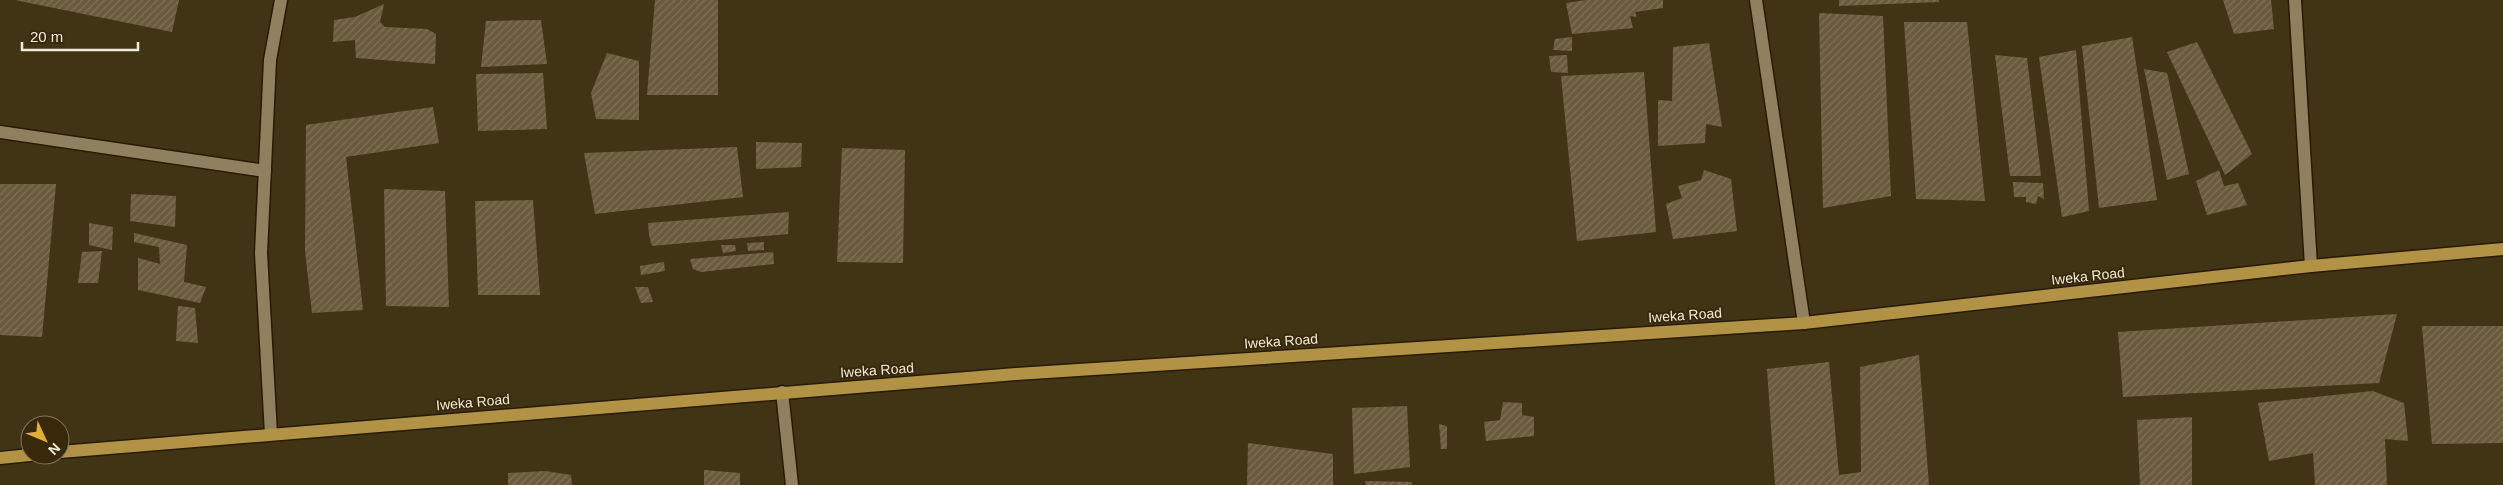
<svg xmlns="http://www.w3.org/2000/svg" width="2503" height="485" font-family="Arial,sans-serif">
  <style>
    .building { fill: url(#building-hatch) }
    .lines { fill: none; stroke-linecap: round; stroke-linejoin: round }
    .minor-casing { stroke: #281b00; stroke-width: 15 }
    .major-casing { stroke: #281b00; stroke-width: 15 }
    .minor { stroke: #8f8060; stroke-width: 12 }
    .major { stroke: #b29244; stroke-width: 12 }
    .labels { text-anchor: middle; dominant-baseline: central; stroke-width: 4; stroke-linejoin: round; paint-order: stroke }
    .street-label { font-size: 14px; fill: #f2e9d8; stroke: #37290a }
  </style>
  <defs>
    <pattern id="building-hatch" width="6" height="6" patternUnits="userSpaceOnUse" patternTransform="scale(1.25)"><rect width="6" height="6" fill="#6a5b3c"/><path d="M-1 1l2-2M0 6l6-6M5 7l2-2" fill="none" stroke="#807357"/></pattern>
  </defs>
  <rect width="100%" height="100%" fill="#413415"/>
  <g class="building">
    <polygon points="15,0 179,0 172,32"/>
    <polygon points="655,0 718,0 718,95 647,95"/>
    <polygon points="1586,0 1663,0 1663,8 1635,12 1637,17 1630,16 1633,28 1572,34 1566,3"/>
    <polygon points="1839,0 1939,0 1939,2 1839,6"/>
    <polygon points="2223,0 2271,0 2274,29 2234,34"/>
    <polygon points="384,4 380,22 385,27 427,29 436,34 435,64 356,58 355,40 333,42 334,20 355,17"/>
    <polygon points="1819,13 1883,16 1891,196 1823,208"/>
    <polygon points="541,20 547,64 481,67 486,21"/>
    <polygon points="1904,22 1967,22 1985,201 1916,199"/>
    <polygon points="1572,37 1572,51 1553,50 1555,39"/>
    <polygon points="2132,37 2157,200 2099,208 2082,46"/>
    <polygon points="2197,42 2252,154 2225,175 2167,52"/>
    <polygon points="1709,43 1722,127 1706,124 1705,143 1658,146 1658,100 1672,101 1673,47"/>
    <polygon points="2076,50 2089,211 2062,217 2039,57"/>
    <polygon points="607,53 639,61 639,120 596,119 591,93"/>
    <polygon points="1567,55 1568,73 1551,72 1549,56"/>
    <polygon points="1995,55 2027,58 2041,176 2010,176"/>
    <polygon points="2144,69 2167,73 2189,174 2167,180"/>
    <polygon points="1644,72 1656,232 1577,241 1561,76"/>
    <polygon points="543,73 547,129 478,131 476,74"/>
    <polygon points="433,107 439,143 346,157 363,310 312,313 305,251 306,125"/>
    <polygon points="756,142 802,143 801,167 756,169"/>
    <polygon points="737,147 743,197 595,214 584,153"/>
    <polygon points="842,148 905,150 903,263 837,262"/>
    <polygon points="1704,170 1731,179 1737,231 1673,239 1666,204 1682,198 1678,186 1701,180"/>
    <polygon points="2219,170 2224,186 2238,183 2247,205 2207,215 2196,181"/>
    <polygon points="2013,182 2043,183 2044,199 2038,196 2036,204 2026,202 2026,197 2014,197"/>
    <polygon points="0,184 56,184 42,337 0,335"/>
    <polygon points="384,189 445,191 449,307 386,306"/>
    <polygon points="131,194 176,196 175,227 130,221"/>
    <polygon points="533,200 540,295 478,295 475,201"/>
    <polygon points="789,212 788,234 652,246 649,235 648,223"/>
    <polygon points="89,223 113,227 112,250 89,245"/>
    <polygon points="134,233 187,245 184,282 206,287 200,303 138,290 138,258 160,264 159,247 134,242"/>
    <polygon points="764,242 764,250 748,251 747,243"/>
    <polygon points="721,245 735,245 736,251 723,253"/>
    <polygon points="102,251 98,283 78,283 82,252"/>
    <polygon points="773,252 774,264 701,272 693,269 690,259"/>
    <polygon points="664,262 665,271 641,275 640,266"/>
    <polygon points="635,287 648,287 653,302 641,303"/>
    <polygon points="178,306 195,308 198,343 176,341"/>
    <polygon points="2397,314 2379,383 2123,397 2118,332"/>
    <polygon points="2422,326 2503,326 2503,443 2432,444"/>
    <polygon points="1919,355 1929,485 1775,485 1767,369 1829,362 1839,475 1861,472 1860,367"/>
    <polygon points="2373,391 2404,403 2408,441 2385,439 2387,485 2315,485 2313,453 2269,461 2258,403"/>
    <polygon points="1503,402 1522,403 1522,415 1534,417 1534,436 1486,441 1484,422 1500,420"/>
    <polygon points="1407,406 1410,467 1354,474 1352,408"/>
    <polygon points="2192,417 2192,485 2140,485 2137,420"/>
    <polygon points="1439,424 1447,426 1447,449 1441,449"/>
    <polygon points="1248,443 1333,454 1333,485 1247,485"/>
    <polygon points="704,470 740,473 740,485 704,485"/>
    <polygon points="545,471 571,475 572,485 508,485 508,473"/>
    <polygon points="1365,481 1412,482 1412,485 1366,485"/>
  </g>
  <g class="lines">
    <defs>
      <g id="minor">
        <polyline points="1756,0 1804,323"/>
        <polyline points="2295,0 2311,266"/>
        <polyline points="0,132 265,171"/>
        <polyline points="782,392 792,485"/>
        <polyline points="271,434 261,253 270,60 281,0"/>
      </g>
      <g id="major">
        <polyline points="60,452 1016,374 1804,323 2311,266 2503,249"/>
        <polyline points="0,458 30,455"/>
      </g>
    </defs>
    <use href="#minor" class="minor-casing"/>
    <use href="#major" class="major-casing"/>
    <use href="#minor" class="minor"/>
    <use href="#major" class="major"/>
  </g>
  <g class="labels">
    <g class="street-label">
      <text transform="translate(2088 276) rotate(-6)">Iweka Road</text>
      <text transform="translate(1685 315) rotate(-4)">Iweka Road</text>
      <text transform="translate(1281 341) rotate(-4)">Iweka Road</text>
      <text transform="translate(877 370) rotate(-4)">Iweka Road</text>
      <text transform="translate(473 402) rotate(-5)">Iweka Road</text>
    </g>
  </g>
  <g transform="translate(45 440) rotate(134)"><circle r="24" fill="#37290a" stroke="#82765c"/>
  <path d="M0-4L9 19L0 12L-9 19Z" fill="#e1af34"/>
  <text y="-8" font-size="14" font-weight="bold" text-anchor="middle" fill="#f2e9d8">N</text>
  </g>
  <path d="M22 42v8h116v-8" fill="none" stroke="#f2e9d8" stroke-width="2.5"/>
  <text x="30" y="42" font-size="15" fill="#f2e9d8" stroke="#37290a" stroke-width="4" paint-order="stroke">20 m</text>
</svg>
